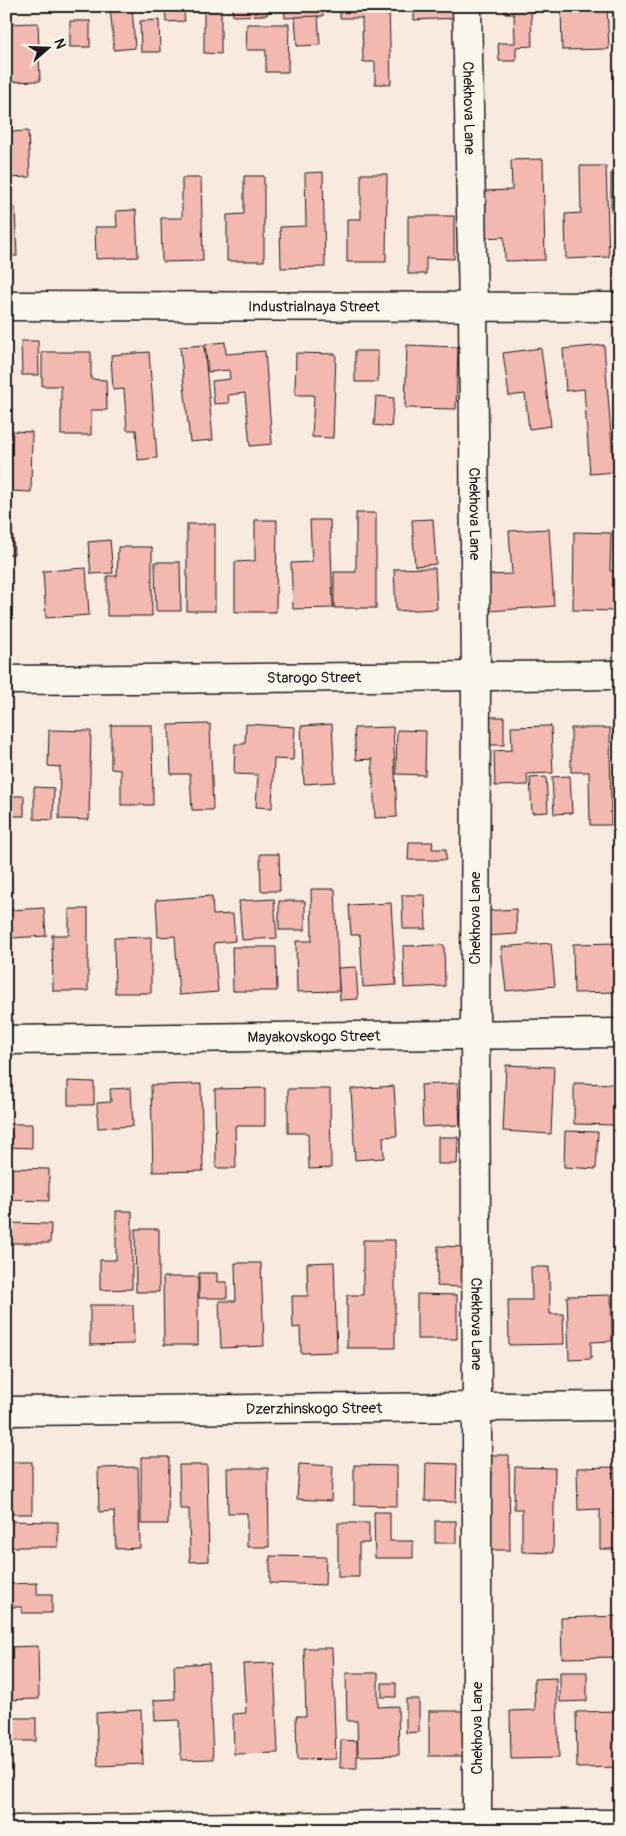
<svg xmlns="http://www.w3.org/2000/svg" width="626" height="1836" font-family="Pangolin,sans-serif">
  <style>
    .building { fill: #f3b8af; stroke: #1c1c1c }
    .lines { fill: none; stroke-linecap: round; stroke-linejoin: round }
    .minor-casing { stroke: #1c1c1c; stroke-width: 31 }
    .minor { stroke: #fbf7ec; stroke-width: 28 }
    .labels { text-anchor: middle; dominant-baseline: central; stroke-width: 4; stroke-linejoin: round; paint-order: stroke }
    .street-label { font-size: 15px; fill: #1c1c1c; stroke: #fbf7ec }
  </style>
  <rect width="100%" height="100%" fill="#f9eae0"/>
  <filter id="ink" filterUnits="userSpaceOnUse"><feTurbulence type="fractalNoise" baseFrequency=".02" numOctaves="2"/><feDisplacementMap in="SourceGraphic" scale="10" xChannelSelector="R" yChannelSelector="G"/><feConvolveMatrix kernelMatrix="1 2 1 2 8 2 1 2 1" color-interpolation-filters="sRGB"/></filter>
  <g filter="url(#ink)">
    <g class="building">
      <polygon points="94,6 132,6 135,48 114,50 110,7 94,9"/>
      <polygon points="165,6 200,6 200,11 184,12 185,21 166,22"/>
      <polygon points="204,6 221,6 221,54 204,53"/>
      <polygon points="232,6 267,6 267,15 233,16"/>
      <polygon points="284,6 323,6 323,16 285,18"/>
      <polygon points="340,6 389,6 391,84 375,84 375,62 363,62 362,18 340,18"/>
      <polygon points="414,6 456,6 456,18 414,20"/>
      <polygon points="505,6 543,6 543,11 531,11 532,46 516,47 516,61 499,61 498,43 515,43 514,14 505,14"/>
      <polygon points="561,6 607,6 609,49 562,50"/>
      <polygon points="318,16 320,45 297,46 295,17"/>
      <polygon points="159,20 160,52 141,52 140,21"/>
      <rect x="70" y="21" width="20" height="26"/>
      <polygon points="38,23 40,81 6,82 6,24"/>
      <polygon points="247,24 289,24 288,72 266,72 266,50 246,50"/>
      <polygon points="28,131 30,177 6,178 6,132"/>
      <polygon points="543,159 545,260 505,261 504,237 481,238 481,191 512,190 511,160"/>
      <polygon points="580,166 606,166 609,257 566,259 565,214 581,213"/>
      <polygon points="323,172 325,267 281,268 280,227 306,226 305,173"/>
      <polygon points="361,174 387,174 386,262 347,262 347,219 361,219"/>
      <rect x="611" y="174" width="9" height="37"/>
      <polygon points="244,176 264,176 264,261 227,261 227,215 244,214"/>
      <polygon points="182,178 201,178 203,261 162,262 161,218 182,218"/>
      <polygon points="6,208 15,208 17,256 6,256"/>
      <polygon points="136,210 138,257 96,259 95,227 117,227 116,211"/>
      <polygon points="408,216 454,216 454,259 426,258 426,274 408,274"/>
      <polygon points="21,341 38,341 39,375 22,375"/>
      <polygon points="225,342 226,354 265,351 272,444 250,446 245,393 228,395 229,403 214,404 212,381 230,379 229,370 208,372 205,344"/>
      <polygon points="204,345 213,440 190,442 180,347"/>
      <polygon points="407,345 458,347 456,409 405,408"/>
      <polygon points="604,345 614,472 590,474 584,389 566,391 563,349"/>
      <polygon points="541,348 551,426 529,429 525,394 509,396 503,353"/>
      <rect x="355" y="351" width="23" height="31"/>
      <polygon points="42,352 91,352 91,379 106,380 107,410 91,410 91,435 61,435 61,386 42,386"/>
      <polygon points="149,352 157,458 138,460 136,430 127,430 124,389 113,390 111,355"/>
      <polygon points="296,353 336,354 333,438 312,437 314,395 295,395"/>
      <polygon points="376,396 394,398 391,427 374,425"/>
      <rect x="6" y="420" width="5" height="22"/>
      <polygon points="11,431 32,432 31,492 10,491"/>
      <polygon points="356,513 376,513 376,608 334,608 334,572 356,572"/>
      <polygon points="433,519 436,564 415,566 412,520"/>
      <polygon points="255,520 277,520 276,612 235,612 235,562 255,561"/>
      <polygon points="310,520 330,520 333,608 293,609 291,563 312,562"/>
      <rect x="187" y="524" width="28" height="87"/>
      <polygon points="12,525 14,554 6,555 6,526"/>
      <polygon points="549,529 554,606 490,611 488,575 512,574 509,531"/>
      <polygon points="574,532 611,533 610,571 620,571 620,601 614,601 614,611 573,610"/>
      <polygon points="110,540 113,573 91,574 88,542"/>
      <polygon points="118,547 152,547 152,616 107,616 107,576 117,576"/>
      <polygon points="155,562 180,562 181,611 156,611"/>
      <polygon points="86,568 89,615 46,618 43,571"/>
      <polygon points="435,568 437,609 396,611 394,569"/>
      <rect x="484" y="717" width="20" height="28"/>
      <polygon points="210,724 213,810 192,810 190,774 171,774 169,725"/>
      <polygon points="246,724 295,727 293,760 274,759 272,808 256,807 258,775 234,774 235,744 245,744"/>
      <polygon points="332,724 335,782 304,784 301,726"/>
      <polygon points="111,725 152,725 153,805 121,805 121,770 111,769"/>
      <polygon points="551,726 553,773 527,774 528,785 495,786 494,751 512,750 511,727"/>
      <polygon points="393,727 397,817 375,818 372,759 356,760 354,728"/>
      <polygon points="571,728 610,728 611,825 590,825 589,772 571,772"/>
      <polygon points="49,730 91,731 89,820 59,819 60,767 48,766"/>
      <polygon points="397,730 426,731 425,775 396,774"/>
      <polygon points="570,776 572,813 554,814 552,777"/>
      <polygon points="546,777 548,812 532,813 530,778"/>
      <polygon points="34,787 54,788 53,820 34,819"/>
      <rect x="6" y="796" width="18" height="20"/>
      <polygon points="620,827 620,863 615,863 613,828"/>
      <polygon points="409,842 433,842 432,849 446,849 446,860 408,860"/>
      <polygon points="260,854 279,854 280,891 261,891"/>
      <polygon points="311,889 335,889 339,991 297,992 296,941 312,941"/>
      <polygon points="402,895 425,895 426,929 403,929"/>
      <polygon points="212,896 213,915 233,914 235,941 214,943 218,992 179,995 175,936 158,937 156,900"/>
      <polygon points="274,899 277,938 242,940 239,901"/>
      <rect x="279" y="901" width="26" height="29"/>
      <polygon points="391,903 396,985 363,987 360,935 351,935 349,905"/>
      <polygon points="44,908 46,936 12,938 10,910"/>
      <polygon points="69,909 88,909 88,991 53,991 52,935 69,935"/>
      <polygon points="516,909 517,934 487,936 485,911"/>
      <polygon points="151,937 151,993 115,993 114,938"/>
      <polygon points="551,943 555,986 506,991 501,947"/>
      <polygon points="620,943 620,992 574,993 573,944"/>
      <polygon points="444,945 445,986 404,988 403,946"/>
      <polygon points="232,947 276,947 277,991 233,991"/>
      <polygon points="356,967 358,999 340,1000 338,968"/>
      <polygon points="506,1065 554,1067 551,1134 503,1131"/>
      <polygon points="68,1081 94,1082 94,1105 68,1105"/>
      <polygon points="458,1083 460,1125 423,1127 421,1085"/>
      <polygon points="574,1083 617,1084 616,1125 574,1124"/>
      <polygon points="201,1084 203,1171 153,1172 151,1085"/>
      <polygon points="394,1086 397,1136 383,1137 384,1158 355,1160 351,1089"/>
      <polygon points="131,1088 133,1126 98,1128 97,1103 111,1102 110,1089"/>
      <polygon points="265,1088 265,1126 235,1126 236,1168 216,1168 215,1089"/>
      <polygon points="288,1089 330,1089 331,1168 309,1169 308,1133 288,1133"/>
      <polygon points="6,1124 32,1124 32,1148 6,1147"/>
      <polygon points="565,1131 598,1132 596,1169 564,1167"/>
      <polygon points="438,1137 458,1137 457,1164 438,1164"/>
      <polygon points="6,1168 49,1169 49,1201 6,1200"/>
      <polygon points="116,1211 132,1211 132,1289 100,1290 100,1260 116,1260"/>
      <polygon points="6,1223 51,1224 50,1243 6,1243"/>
      <polygon points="135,1229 159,1229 159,1292 136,1292"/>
      <polygon points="363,1240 395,1240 395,1348 347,1348 347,1295 363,1295"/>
      <polygon points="438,1246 463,1247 462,1287 437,1286"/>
      <polygon points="334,1262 337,1352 301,1353 300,1327 293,1328 292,1296 308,1296 307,1263"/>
      <polygon points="235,1263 261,1263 264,1346 221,1348 219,1301 236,1301"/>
      <polygon points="531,1267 549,1267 550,1314 563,1314 564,1344 509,1345 508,1300 532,1300"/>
      <polygon points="199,1273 217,1273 217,1282 227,1282 227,1298 199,1298"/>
      <polygon points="163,1277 198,1277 198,1345 164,1345"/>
      <polygon points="417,1294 457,1295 457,1339 417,1339"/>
      <polygon points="611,1295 612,1341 591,1342 591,1359 569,1360 567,1296"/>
      <polygon points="90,1305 133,1305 134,1344 90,1345"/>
      <rect x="6" y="1309" width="5" height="44"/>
      <polygon points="490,1455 509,1455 510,1550 490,1550"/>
      <polygon points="141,1457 169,1457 168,1524 141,1524"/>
      <rect x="6" y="1462" width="26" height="52"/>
      <polygon points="426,1463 457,1464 456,1502 425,1501"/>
      <polygon points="299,1464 333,1466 331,1501 297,1499"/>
      <polygon points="179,1465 207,1465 209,1561 190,1562 189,1509 180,1509"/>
      <polygon points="354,1465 397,1466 397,1506 354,1505"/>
      <polygon points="138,1467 140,1548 116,1549 114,1511 99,1512 98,1468"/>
      <polygon points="515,1467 555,1468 553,1553 522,1552 522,1509 514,1509"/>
      <polygon points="615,1467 617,1549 600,1549 600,1509 578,1510 577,1468"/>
      <polygon points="227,1468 268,1468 269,1547 247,1547 247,1513 228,1513"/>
      <polygon points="374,1512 390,1512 390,1541 413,1541 413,1558 375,1558"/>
      <polygon points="6,1521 58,1522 58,1547 6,1547"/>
      <rect x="435" y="1521" width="21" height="22"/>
      <polygon points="338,1523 369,1523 369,1543 359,1543 359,1577 338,1577"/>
      <polygon points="270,1556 326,1557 325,1585 270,1583"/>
      <polygon points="37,1583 37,1594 52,1594 52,1613 22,1613 22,1607 6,1607 6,1584"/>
      <polygon points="619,1616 620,1657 562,1658 561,1618"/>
      <polygon points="38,1646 39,1699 6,1700 6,1647"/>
      <polygon points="304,1648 332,1648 336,1759 297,1760 296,1716 306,1716"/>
      <polygon points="209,1663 213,1759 181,1760 179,1720 155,1721 154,1700 175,1699 174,1665"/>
      <polygon points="274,1663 278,1753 234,1754 233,1714 246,1713 243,1664"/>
      <polygon points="560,1672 587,1672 587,1701 560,1702"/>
      <polygon points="346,1673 378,1673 378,1707 398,1706 399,1755 358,1756 357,1721 347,1721"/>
      <polygon points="556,1678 559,1758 511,1759 510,1711 535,1710 534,1679"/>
      <rect x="382" y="1683" width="14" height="14"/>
      <polygon points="406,1699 419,1699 419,1732 406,1733"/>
      <polygon points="141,1710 143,1764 98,1766 96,1713"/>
      <rect x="429" y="1711" width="34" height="45"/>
      <polygon points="617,1711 619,1767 577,1768 576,1712"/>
      <rect x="6" y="1718" width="30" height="23"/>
      <polygon points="341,1740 357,1741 357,1768 340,1768"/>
    </g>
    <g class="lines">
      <defs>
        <g id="minor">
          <path id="s1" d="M 467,6 L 473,308 L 476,676 L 475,1036 L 477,1407 L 477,1830"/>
          <path id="s2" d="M 6,306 L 620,307"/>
          <path id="s3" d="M 6,680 L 620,675"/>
          <path id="s4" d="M 6,1040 L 620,1033"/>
          <path id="s5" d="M 6,1411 L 620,1406"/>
          <polyline points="17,1830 477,1824 620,1824"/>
        </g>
      </defs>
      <use href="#minor" class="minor-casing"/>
      <use href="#minor" class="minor"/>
    </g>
  </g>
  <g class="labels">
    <g class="street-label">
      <text stroke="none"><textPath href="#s1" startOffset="102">Chekhova Lane</textPath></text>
      <text stroke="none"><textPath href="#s2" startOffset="308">Industrialnaya Street</textPath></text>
      <text stroke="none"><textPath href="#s1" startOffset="508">Chekhova Lane</textPath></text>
      <text stroke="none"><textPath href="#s3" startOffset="308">Starogo Street</textPath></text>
      <text transform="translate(475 918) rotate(-90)">Chekhova Lane</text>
      <text stroke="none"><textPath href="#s4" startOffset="308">Mayakovskogo Street</textPath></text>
      <text stroke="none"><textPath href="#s1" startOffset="1318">Chekhova Lane</textPath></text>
      <text stroke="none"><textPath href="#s5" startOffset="308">Dzerzhinskogo Street</textPath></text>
      <text transform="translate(477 1728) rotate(-90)">Chekhova Lane</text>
    </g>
  </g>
  <rect width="626" height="1836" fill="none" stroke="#fbf7ec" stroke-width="25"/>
  <rect x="12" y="12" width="601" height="1811" fill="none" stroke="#1c1c1c" stroke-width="2" filter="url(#ink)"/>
  <g transform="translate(48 48) rotate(70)" stroke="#fbf7ec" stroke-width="4" paint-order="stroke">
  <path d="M0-4L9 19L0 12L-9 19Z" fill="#1c1c1c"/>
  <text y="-8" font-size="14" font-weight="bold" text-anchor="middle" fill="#1c1c1c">N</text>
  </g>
</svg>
